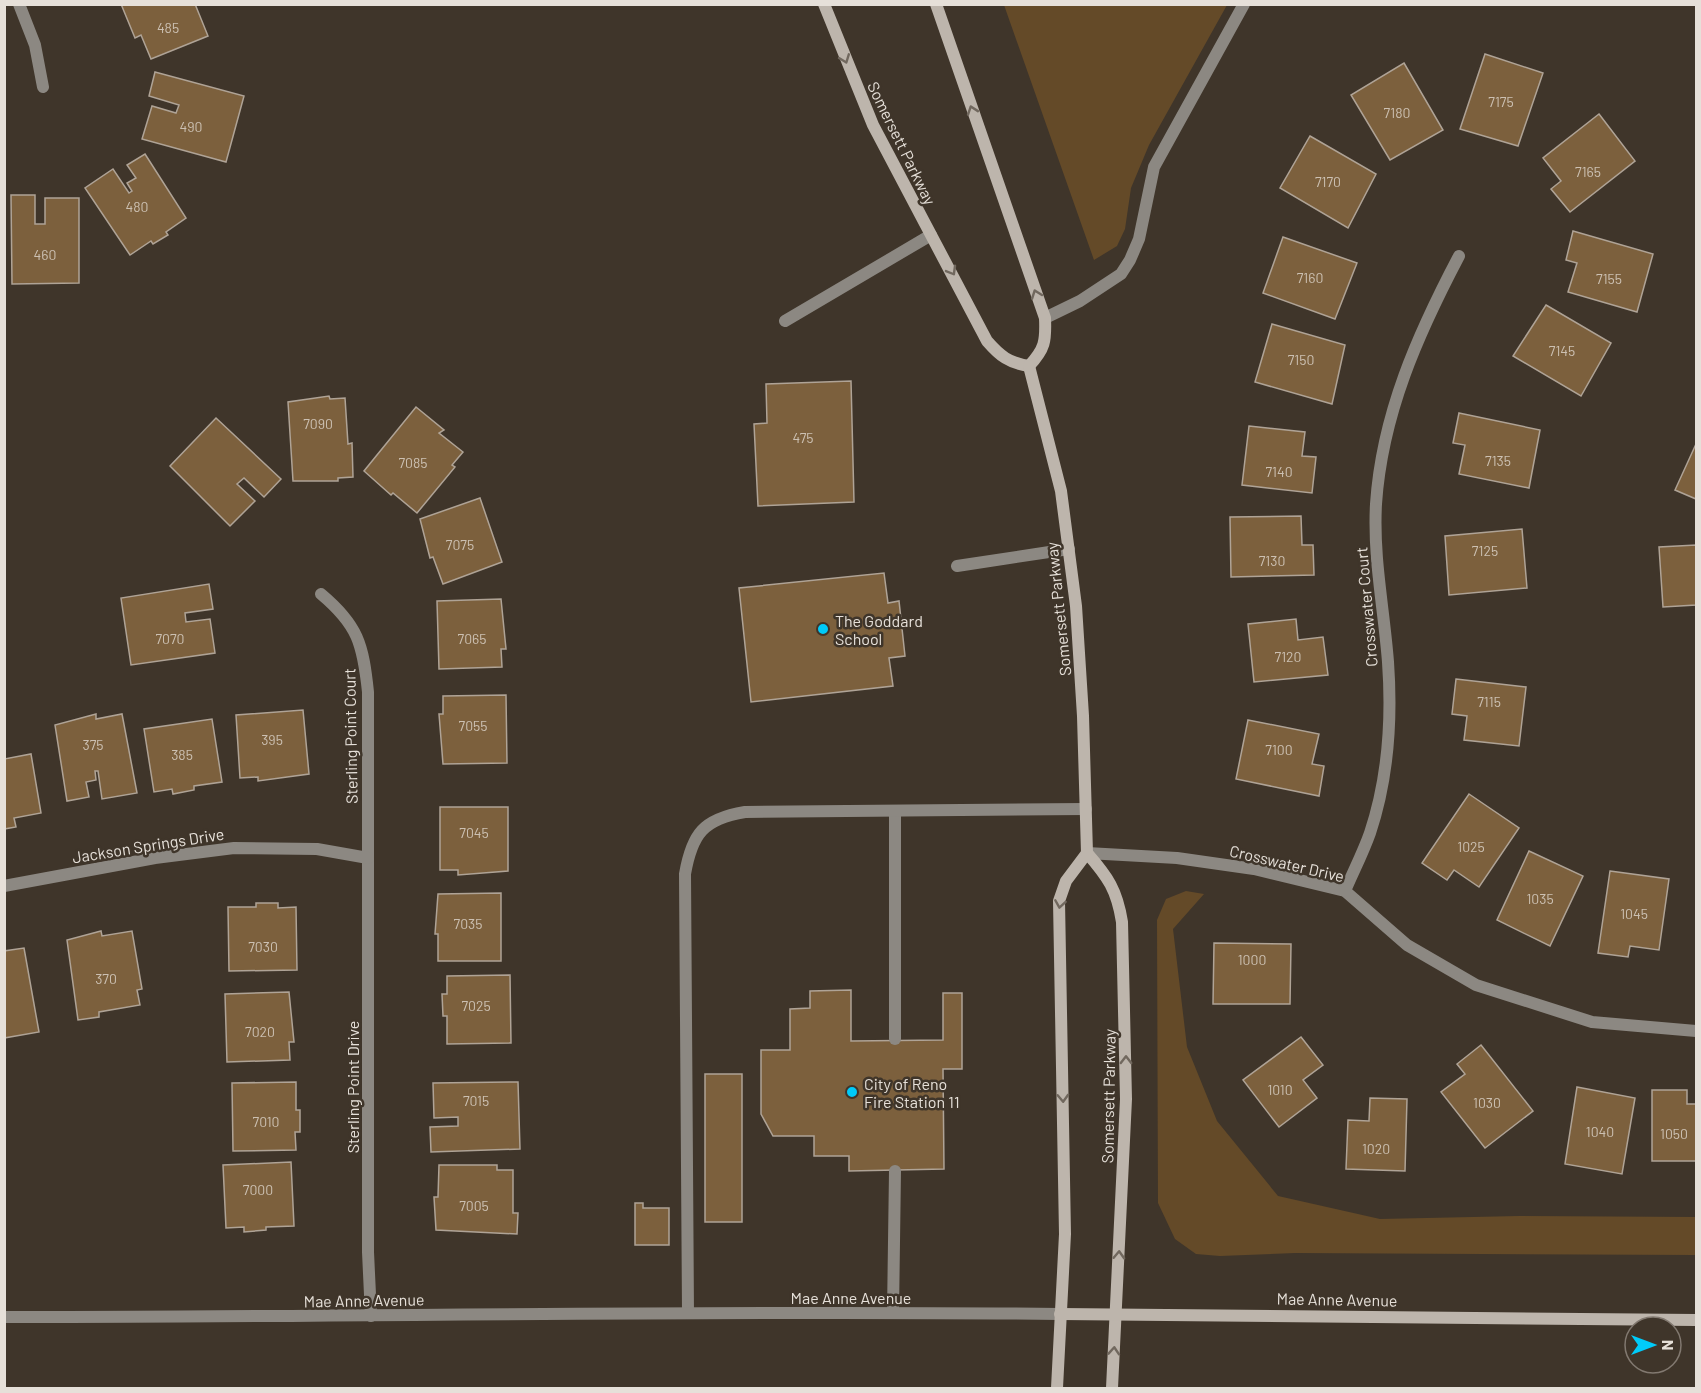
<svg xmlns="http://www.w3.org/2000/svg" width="1701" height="1393" font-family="Barlow,sans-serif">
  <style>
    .green { fill: #644a28 }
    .building { fill: #7c603d; stroke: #afa396; stroke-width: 1.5 }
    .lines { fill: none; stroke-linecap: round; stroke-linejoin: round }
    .service { stroke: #8c8882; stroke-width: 12 }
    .minor { stroke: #8c8882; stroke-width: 12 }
    .tertiary { stroke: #8c8882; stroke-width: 12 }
    .secondary { stroke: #bdb5ac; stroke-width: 12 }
    .oneway { stroke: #71685e }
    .poi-dot { fill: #00cbf9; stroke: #3f352a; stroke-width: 2 }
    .labels { text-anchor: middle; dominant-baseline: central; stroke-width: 5; stroke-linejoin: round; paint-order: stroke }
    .number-label { font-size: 14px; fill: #ccc0b2 }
    .street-label { font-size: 16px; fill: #e6e0d9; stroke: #3f352a }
    .poi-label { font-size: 16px; fill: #e6e0d9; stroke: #3f352a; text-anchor: start }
  </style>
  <rect width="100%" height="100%" fill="#3f352a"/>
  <g class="green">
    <polygon points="1004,5 1227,5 1149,145 1131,188 1125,229 1117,246 1094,260"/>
    <polygon points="1186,891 1204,894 1173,929 1187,1047 1217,1121 1278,1196 1380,1219 1519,1216 1696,1217 1696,1255 1295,1253 1220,1256 1196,1254 1175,1239 1158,1203 1157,920 1166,899"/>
  </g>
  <g class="building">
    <polygon points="121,4 195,4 208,36 151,59 141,35 135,38"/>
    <polygon points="1485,54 1543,73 1518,146 1460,129"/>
    <polygon points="1404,63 1443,130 1390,160 1351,95"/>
    <polygon points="155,72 244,96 226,162 142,139 152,106 176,113 179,105 149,96"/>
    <polygon points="1599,114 1635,161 1570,212 1551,189 1561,181 1543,158"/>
    <polygon points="1310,136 1376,174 1348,228 1280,188"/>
    <polygon points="145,154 186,218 166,232 168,235 153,244 151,241 130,255 85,188 113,169 129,193 132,191 127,183 136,178 127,165"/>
    <polygon points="11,195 35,195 35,224 45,224 45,198 79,198 79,283 12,284"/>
    <polygon points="1573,231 1653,254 1637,312 1568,292 1577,263 1566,260"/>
    <polygon points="1283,237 1357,263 1335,319 1263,293"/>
    <polygon points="1546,305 1611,343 1581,396 1513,356"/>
    <polygon points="1272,324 1345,345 1332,404 1255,382"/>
    <polygon points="851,381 854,502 758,506 754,424 767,423 766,384"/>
    <polygon points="329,396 330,399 345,398 348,444 352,443 353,477 338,478 338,481 293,481 288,402"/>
    <polygon points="416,407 444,430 439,433 463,452 452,465 455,467 417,513 393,493 391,495 364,471"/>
    <polygon points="1459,413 1540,430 1529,488 1459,474 1465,445 1453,443"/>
    <polygon points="216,418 281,479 264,497 244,478 237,484 255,501 230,526 170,466"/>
    <polygon points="1249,426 1305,432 1302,456 1316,457 1312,493 1242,485"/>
    <polygon points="1696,444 1696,499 1675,490"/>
    <polygon points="480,498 502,562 443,584 433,557 430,558 420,519"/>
    <polygon points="1301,516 1302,545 1313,545 1314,575 1231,577 1230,517"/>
    <polygon points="1522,529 1527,588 1449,595 1445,536"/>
    <polygon points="1696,545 1696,605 1663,607 1659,547"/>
    <polygon points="884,573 888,603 899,601 905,656 889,658 893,686 751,702 739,588"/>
    <polygon points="209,584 213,609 185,613 186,622 210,619 215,653 131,665 121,598"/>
    <polygon points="501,599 506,649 501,649 502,667 439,669 437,601"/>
    <polygon points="1296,619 1298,640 1323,637 1328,675 1254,682 1248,624"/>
    <polygon points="1456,679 1526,687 1519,746 1464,740 1467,716 1452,714"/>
    <polygon points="506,695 507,763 443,764 439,714 443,714 443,696"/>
    <polygon points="303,710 309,774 258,781 258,777 240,778 236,715"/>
    <polygon points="96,714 96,719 122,714 137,793 102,799 98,771 95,771 96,780 86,782 89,797 67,801 55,725"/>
    <polygon points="212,719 222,782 194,786 194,790 173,794 172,789 154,792 144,729"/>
    <polygon points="1248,720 1319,734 1312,764 1324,766 1319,796 1236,779"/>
    <polygon points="31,754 41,813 14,818 16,827 4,829 4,759"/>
    <polygon points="1469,794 1519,828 1479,887 1454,870 1447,880 1422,863"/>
    <polygon points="440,807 508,807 508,871 458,875 458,870 440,870"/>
    <polygon points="1529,851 1583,876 1550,946 1497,920"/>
    <polygon points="1610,871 1669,879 1659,950 1630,946 1628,957 1598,953"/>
    <polygon points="501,893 501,961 438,961 438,934 435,934 438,894"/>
    <polygon points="256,903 278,903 278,908 296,907 297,970 229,971 228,907 256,907"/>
    <polygon points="101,931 102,936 132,931 142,989 137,990 140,1005 99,1012 99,1017 78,1020 67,940"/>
    <polygon points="1214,943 1291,944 1290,1004 1213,1004"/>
    <polygon points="24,948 39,1032 4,1038 4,951"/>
    <polygon points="510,975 511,1043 447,1044 447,1016 443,1016 442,994 447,994 447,976"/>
    <polygon points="851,990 851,1041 943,1040 943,993 962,993 962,1069 943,1069 944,1169 849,1171 849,1156 814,1156 814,1136 773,1136 761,1114 761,1050 790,1050 790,1009 810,1008 810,991"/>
    <polygon points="289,992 294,1042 289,1042 290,1060 227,1062 225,994"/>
    <polygon points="1301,1037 1323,1065 1303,1080 1317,1098 1279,1127 1243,1080"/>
    <polygon points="1481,1045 1533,1111 1485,1148 1441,1092 1465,1074 1457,1064"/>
    <rect x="705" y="1074" width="37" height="148"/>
    <polygon points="296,1082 296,1110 300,1110 300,1132 295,1132 296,1150 233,1151 232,1083"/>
    <polygon points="518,1082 520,1149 431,1152 430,1127 458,1126 458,1117 434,1118 433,1083"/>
    <polygon points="1577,1087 1635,1098 1622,1174 1565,1164"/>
    <polygon points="1652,1090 1687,1090 1687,1104 1696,1104 1696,1161 1652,1161"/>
    <polygon points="1370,1098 1407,1099 1405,1171 1346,1169 1348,1120 1369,1121"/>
    <polygon points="291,1162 294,1226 266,1227 266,1230 244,1232 244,1227 226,1228 223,1165"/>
    <polygon points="439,1165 497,1165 497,1170 513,1170 513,1213 518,1213 517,1234 436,1230 434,1197 438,1197"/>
    <polygon points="635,1203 643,1203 643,1208 669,1208 669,1245 635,1245"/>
  </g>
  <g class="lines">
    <g class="service">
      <polyline points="1045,318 1080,301 1121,274 1130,260 1139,239 1154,167 1244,4"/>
      <polyline points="785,321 931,235"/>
      <polyline points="957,566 1069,549"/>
      <polyline points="895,812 895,1039"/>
      <path d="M 688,1313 L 685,874 C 692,834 703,819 745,812 L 1086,809"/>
      <polyline points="893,1313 895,1171"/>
    </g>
    <g class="minor">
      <polyline points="19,4 35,45 43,87"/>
      <path d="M 321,594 C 358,625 363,644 368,692 L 368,1252 L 371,1316"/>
      <polyline points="1087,853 1177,858 1254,869 1345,891 1407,945 1476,985 1592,1022 1696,1031"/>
      <polyline points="4,886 155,858 234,848 317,849 368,858"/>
      <path d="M 1345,891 C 1353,872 1363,853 1370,833 C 1388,779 1392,718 1388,662 C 1384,609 1373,558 1376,504 C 1382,414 1418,334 1459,256"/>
    </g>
    <path class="tertiary" d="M 4,1317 C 356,1317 708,1310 1060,1314"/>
    <g class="secondary">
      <path d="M 824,4 L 873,125 L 987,341 C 1000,356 1009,363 1029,366"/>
      <path d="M 936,4 L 1045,318 C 1046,341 1045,349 1029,366"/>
      <polyline points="1029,366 1061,491 1076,606 1083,716 1087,853 1066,881 1059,901 1065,1234 1057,1388"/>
      <path d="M 1087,853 C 1108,877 1117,890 1122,922 L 1126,1099 L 1112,1388"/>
      <polyline points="1060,1314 1696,1320"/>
    </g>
  </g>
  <defs><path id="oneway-chevron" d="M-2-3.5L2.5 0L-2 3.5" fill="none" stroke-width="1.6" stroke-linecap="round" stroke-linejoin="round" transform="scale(1.5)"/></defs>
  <g class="oneway">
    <use href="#oneway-chevron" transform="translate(845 59) rotate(69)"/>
    <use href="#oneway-chevron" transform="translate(972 110) rotate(-109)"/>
    <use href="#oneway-chevron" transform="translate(952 271) rotate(60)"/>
    <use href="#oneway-chevron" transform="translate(1036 294) rotate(-110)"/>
    <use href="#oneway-chevron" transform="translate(1060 904) rotate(99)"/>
    <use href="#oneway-chevron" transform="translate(1126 1060) rotate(-90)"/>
    <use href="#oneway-chevron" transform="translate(1063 1098) rotate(88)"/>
    <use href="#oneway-chevron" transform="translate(1119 1255) rotate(-88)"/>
    <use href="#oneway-chevron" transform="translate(1114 1351) rotate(-86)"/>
  </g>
  <g class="poi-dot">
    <circle cx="823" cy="629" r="6"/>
    <circle cx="852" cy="1092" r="6"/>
  </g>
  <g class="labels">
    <g class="number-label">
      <text x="168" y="27">485</text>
      <text x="1501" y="101">7175</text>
      <text x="1397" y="112">7180</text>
      <text x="191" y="126">490</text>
      <text x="1588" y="171">7165</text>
      <text x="1328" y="181">7170</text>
      <text x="137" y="206">480</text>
      <text x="45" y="254">460</text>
      <text x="1310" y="277">7160</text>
      <text x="1609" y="278">7155</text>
      <text x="1562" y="350">7145</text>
      <text x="1301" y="359">7150</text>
      <text x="318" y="423">7090</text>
      <text x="803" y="437">475</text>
      <text x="1498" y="460">7135</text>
      <text x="413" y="462">7085</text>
      <text x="1279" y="471">7140</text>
      <text x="460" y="544">7075</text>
      <text x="1485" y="550">7125</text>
      <text x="1272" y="560">7130</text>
      <text x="170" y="638">7070</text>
      <text x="472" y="638">7065</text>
      <text x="1288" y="656">7120</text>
      <text x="1489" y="701">7115</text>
      <text x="473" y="725">7055</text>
      <text x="272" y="739">395</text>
      <text x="93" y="744">375</text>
      <text x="1279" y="749">7100</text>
      <text x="182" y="754">385</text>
      <text x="474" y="832">7045</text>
      <text x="1471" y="846">1025</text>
      <text x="1540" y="898">1035</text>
      <text x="1634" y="913">1045</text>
      <text x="468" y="923">7035</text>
      <text x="263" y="946">7030</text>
      <text x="1252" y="959">1000</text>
      <text x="106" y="978">370</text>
      <text x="476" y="1005">7025</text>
      <text x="260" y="1031">7020</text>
      <text x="1280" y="1089">1010</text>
      <text x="476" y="1100">7015</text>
      <text x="1487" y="1102">1030</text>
      <text x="266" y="1121">7010</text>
      <text x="1600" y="1131">1040</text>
      <text x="1674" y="1133">1050</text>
      <text x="1376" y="1148">1020</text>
      <text x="258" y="1189">7000</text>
      <text x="474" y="1205">7005</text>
    </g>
    <g class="street-label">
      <text transform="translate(902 143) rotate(64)">Somersett Parkway</text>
      <text transform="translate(1366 607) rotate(-95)">Crosswater Court</text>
      <text transform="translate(1058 609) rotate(-96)">Somersett Parkway</text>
      <text transform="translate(350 736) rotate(-91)">Sterling Point Court</text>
      <text transform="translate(148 845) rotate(-9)">Jackson Springs Drive</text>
      <text transform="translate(1287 863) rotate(13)">Crosswater Drive</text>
      <text transform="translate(352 1087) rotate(-90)">Sterling Point Drive</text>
      <text transform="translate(1108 1096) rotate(-89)">Somersett Parkway</text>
      <text x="851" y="1297">Mae Anne Avenue</text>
      <text transform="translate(1337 1299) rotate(1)">Mae Anne Avenue</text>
      <text transform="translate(364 1300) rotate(-1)">Mae Anne Avenue</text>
    </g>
    <g class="poi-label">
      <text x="835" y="620">The Goddard<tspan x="835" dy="18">School</tspan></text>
      <text x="864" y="1083">City of Reno<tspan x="864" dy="18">Fire Station 11</tspan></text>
    </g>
  </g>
  <rect width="1701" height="1393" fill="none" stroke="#e6e0d9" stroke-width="12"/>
  <g transform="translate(1653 1345) rotate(90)"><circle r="28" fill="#3f352a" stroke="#827970" stroke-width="1.5"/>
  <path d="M0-4.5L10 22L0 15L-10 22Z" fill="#00cbf9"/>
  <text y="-9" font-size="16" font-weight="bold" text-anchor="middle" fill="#e6e0d9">N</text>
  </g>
</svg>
